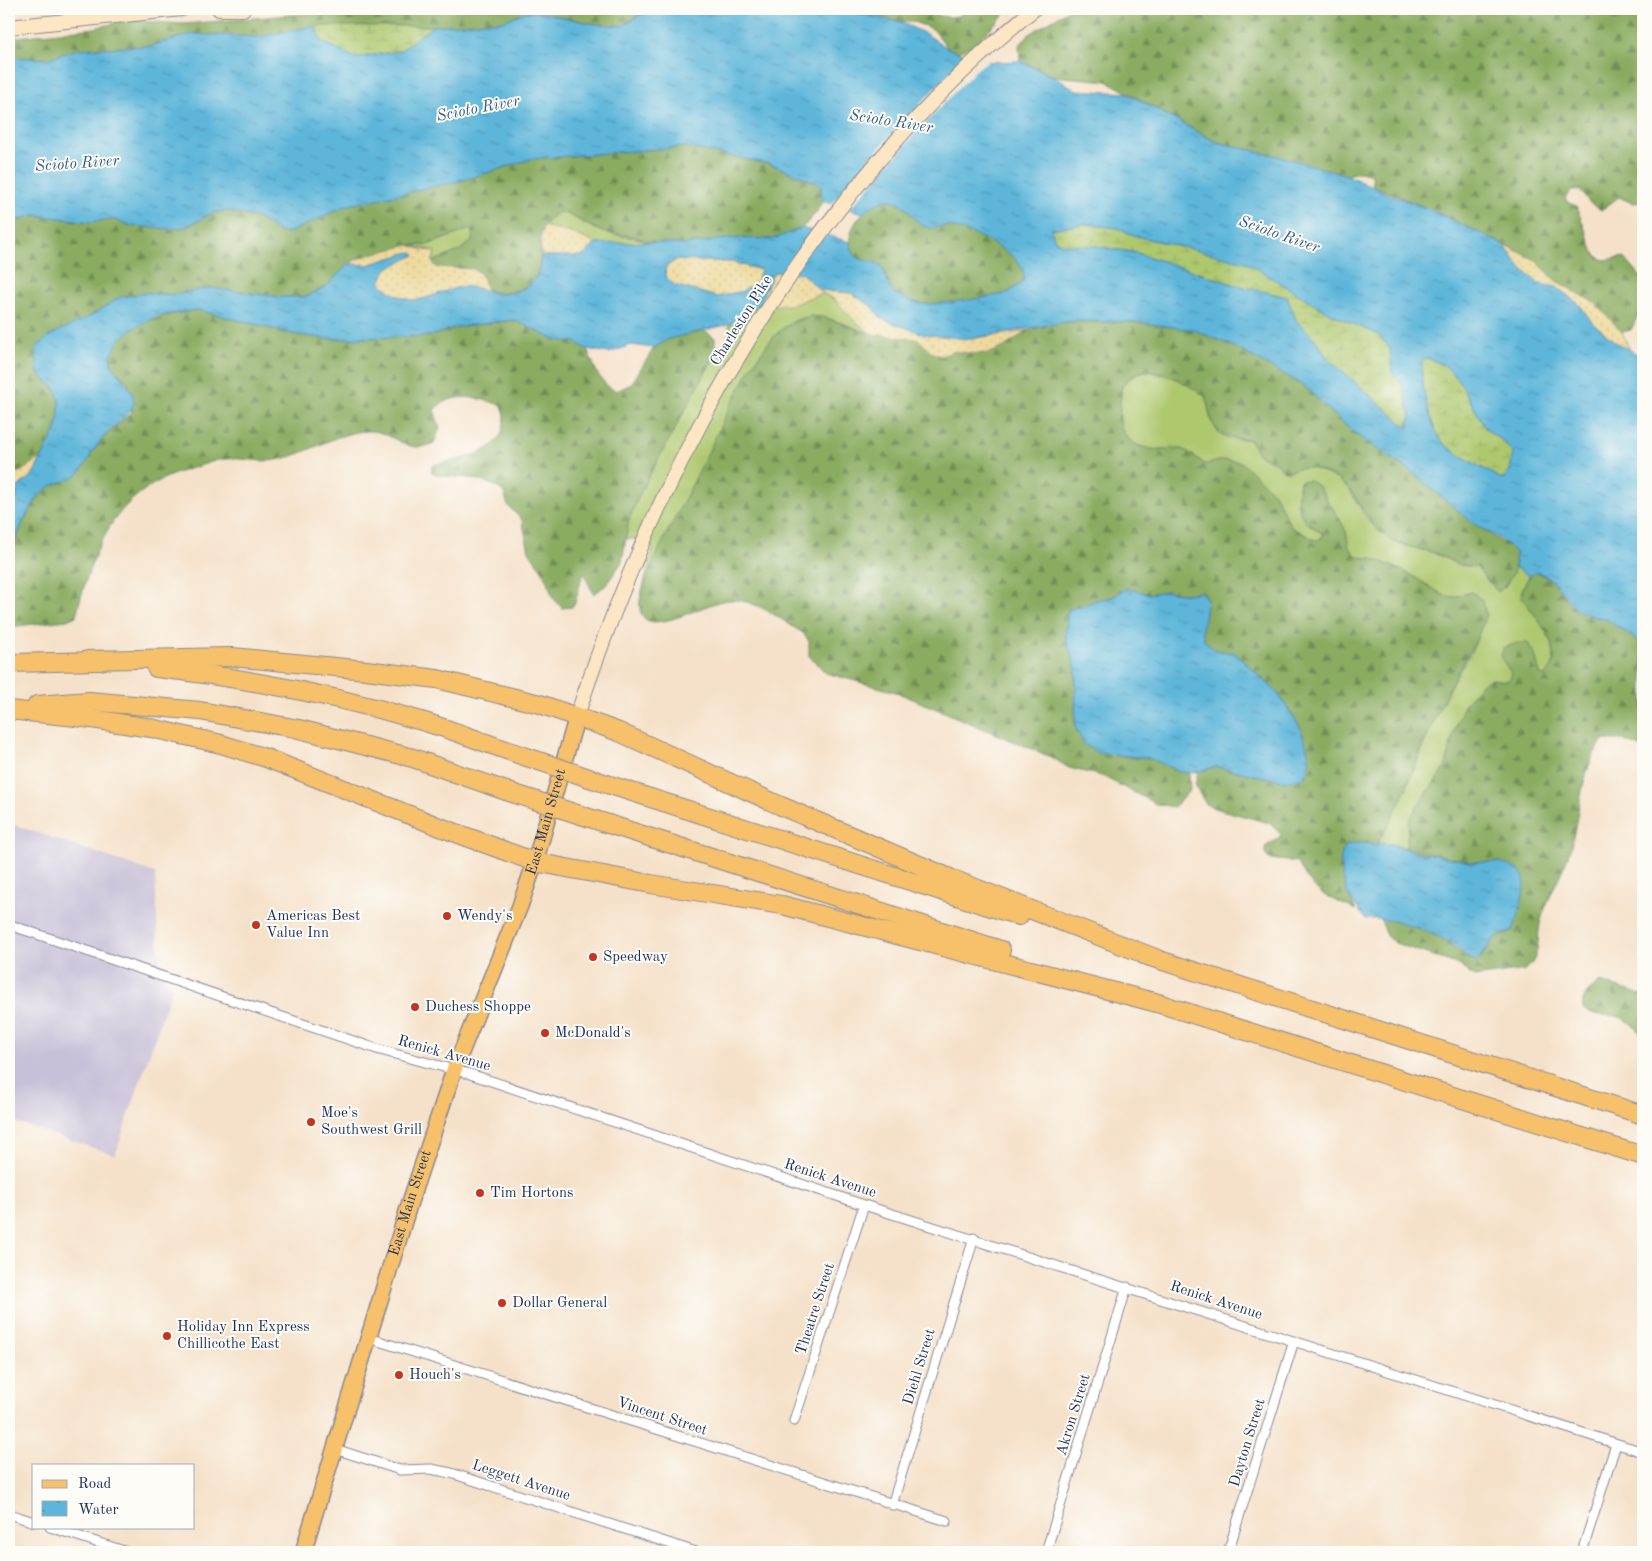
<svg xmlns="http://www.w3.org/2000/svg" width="1652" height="1561" font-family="'Old Standard TT',serif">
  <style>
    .industrial { fill: #c8bfd8 }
    .grass { fill: #aec86e; stroke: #647c66 }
    .forest { fill: url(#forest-firs); stroke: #526e60 }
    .wetland { fill: url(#wetland-marsh); stroke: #647c66 }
    .sand { fill: url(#sand-dots); stroke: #84847e }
    .water { fill: url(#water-ripples); stroke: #3c729c; fill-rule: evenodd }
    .pier { fill: #f5e1c9 }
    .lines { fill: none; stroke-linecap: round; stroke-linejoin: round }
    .street-casing { stroke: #888894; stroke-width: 11 }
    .secondary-casing { stroke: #888894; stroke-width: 16 }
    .primary-casing { stroke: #888894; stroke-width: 18 }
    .highway-casing { stroke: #888894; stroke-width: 20 }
    .street { stroke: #fff; stroke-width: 9 }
    .secondary { stroke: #fce6c4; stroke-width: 14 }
    .primary { stroke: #f7c06b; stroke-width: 15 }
    .highway { stroke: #f7c06b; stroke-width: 18 }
    .highway-bridge-casing { stroke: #888894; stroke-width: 20; stroke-linecap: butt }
    .highway-bridge { stroke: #f7c06b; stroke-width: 18 }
    .poi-dot { fill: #c8321e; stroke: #fdfcf7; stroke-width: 2 }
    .labels { text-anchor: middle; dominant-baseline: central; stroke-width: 4; stroke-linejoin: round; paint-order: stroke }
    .street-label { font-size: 15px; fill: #1b2f5e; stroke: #fdfcf7 }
    .poi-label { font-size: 15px; fill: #1b2f5e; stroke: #fdfcf7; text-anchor: start }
    .water-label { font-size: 16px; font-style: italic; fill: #325e89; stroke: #fdfcf7 }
  </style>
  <defs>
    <pattern id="forest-firs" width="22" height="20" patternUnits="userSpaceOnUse" patternTransform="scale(1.25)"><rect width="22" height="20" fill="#8aac61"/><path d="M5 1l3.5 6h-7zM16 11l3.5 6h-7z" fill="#708c53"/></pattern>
    <pattern id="wetland-marsh" width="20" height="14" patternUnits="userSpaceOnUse" patternTransform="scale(1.25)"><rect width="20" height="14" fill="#aec86e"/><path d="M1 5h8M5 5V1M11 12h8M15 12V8" fill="none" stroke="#95ac62"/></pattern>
    <pattern id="sand-dots" width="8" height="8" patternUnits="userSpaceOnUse" patternTransform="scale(1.25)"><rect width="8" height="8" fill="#eeda9e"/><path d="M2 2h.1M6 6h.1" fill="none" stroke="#ccbb8a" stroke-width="1.8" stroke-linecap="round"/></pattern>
    <pattern id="water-ripples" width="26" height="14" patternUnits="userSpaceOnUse" patternTransform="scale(1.25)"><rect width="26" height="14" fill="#5db6da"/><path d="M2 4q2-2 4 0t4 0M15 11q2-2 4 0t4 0" fill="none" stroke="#4c94b4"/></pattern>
  </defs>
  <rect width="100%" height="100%" fill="#fdfcf7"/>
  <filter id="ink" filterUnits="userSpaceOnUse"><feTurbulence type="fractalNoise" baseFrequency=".02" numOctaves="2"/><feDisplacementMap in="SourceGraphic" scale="10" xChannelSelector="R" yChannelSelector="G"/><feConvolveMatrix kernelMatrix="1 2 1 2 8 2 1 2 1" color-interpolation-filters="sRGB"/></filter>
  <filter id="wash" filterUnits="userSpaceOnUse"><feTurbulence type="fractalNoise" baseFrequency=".0096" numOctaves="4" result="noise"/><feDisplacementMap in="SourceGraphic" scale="20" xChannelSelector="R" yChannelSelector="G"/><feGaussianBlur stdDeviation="1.12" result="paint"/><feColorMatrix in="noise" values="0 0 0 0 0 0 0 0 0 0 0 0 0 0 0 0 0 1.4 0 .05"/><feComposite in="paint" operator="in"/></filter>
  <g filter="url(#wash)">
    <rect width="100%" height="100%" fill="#f5e1c9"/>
    <polygon class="industrial" points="9,823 155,873 159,963 172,988 115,1155 9,1120"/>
    <g class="grass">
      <path d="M 559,212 C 575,215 587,227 603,232 C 618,237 635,236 650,242 L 596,244 L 571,232 L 543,226 L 550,216 Z"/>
      <polygon points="468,230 473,231 472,241 459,251 432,262 435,251 408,245 427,245"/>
      <path d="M 822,293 C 841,302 855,320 871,334 C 847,326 816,308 792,322 C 756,342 729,412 711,448 C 686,497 662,545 641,595 L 653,548 L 640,539 L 625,539 L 629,519 L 642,489 L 715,355 C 719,351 724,345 727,340 C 729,335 728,329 730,324 C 748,296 796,307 822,293 Z"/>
      <path d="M 1146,371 L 1181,379 L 1206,397 L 1211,422 L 1229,439 C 1248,439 1250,437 1259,455 L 1277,463 L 1283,470 L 1288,472 L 1296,467 L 1309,466 L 1341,481 L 1351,492 L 1367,520 L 1397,544 L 1432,552 L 1459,565 L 1476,567 L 1483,573 L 1488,582 L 1505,587 L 1515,567 L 1529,576 L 1521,592 L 1522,597 C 1536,619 1570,652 1545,677 L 1540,675 L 1535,655 L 1501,658 L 1512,674 L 1510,679 L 1506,681 L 1491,679 L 1453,735 L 1446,766 L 1417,807 L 1409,822 L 1406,848 L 1392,844 L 1376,844 C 1410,794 1424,734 1453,681 C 1459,670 1476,648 1477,637 C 1478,623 1474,606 1472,592 L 1453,597 L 1443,595 L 1406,572 L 1372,558 L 1359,557 L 1355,555 L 1349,547 L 1346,532 L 1339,518 L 1319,487 L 1304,521 L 1323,534 L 1321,539 L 1315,540 L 1292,528 L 1274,493 L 1226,460 L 1205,464 C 1198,460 1190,452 1182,450 C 1172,446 1160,451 1151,449 C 1112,442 1119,415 1122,385 L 1137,373 Z"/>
    </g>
    <g class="forest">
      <polygon points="337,9 647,9 623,26 589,23 545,13 525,12 503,21 489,23 433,26 315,26 259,37 192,34 150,46 78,49 47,59 9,57 9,38 94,28 128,20 184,24 326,12"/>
      <path d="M 792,9 L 925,9 C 941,18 956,21 970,9 L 1010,9 L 982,37 L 971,46 L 959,52 L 949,49 L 933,29 L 914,22 L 900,22 L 844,11 L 820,18 L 796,19 Z"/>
      <polygon points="1070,9 1643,9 1643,202 1632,203 1619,197 1601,210 1589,202 1580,190 1571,191 1565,198 1567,202 1576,206 1595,255 1604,260 1624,257 1643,280 1643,305 1631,330 1622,332 1595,303 1556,281 1534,259 1427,208 1373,186 1372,175 1360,172 1347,175 1286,158 1216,142 1107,81 1053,76 1020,61 1019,46 1028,35"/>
      <path d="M 685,147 L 769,164 L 818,183 L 821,187 L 822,201 L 816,213 L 802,228 L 773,239 L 732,238 L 684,245 L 650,242 L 636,237 L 603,232 L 568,214 L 559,212 C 523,230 559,272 521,289 C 509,294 499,295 487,290 C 485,285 484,279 481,275 C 474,264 447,269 435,267 L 432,262 L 459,251 L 472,241 L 473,231 L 468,230 L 427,245 L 408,245 L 384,253 L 359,257 L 348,264 L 327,286 L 306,297 L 282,297 L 210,288 L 173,295 L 148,293 L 120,297 L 89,317 L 38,373 C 43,378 51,383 55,389 C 67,405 53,446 40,459 C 32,467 20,472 9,474 L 9,222 L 35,215 L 91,222 L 112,219 L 132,226 L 186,227 L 214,212 L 229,211 L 258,218 L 280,232 L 290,232 L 345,206 L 464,180 L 531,159 Z"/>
      <path d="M 890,200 C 895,202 904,204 908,208 C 916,216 915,221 927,227 C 933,229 940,225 946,226 C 966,227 1029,255 1024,280 C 1019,284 1014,289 1009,292 C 998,298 937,305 922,304 C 915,303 900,297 894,293 C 885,287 887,270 881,266 C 871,259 859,264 852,251 C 843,235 861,210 875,204 C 880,202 886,201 890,200 Z"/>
      <path d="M 198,310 L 293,334 L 328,339 L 431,336 L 457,327 L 514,320 L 555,340 L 575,342 L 584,346 L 587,349 L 598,375 L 608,387 L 617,391 L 631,384 L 654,348 L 668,339 L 704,330 L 715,338 L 715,355 L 642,489 L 629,519 L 622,562 L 606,585 L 594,594 L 583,573 L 575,603 L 572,607 L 562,608 L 553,598 L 545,575 L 529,551 L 522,520 L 508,506 L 504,492 C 491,482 475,478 459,477 C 448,476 441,477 431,472 L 432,466 L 437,464 C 460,458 495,456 503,429 C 505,419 506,415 502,406 C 481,397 451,391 434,410 L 440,428 L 434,443 C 405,457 395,430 367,431 C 337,432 310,453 281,459 C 262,464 244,457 225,459 C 215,460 205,464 196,467 C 116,488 95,542 76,616 L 67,620 L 9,627 L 9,559 L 24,520 L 40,495 L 51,484 L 77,475 L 101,440 L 132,412 L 128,383 L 111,365 C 110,322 166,315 198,310 Z"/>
      <path d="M 810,316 L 823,317 L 871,334 L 918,339 L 932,353 L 940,356 L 955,351 L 975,354 L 1004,347 L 1027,331 L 1057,322 L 1135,322 L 1194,330 L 1233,346 L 1303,385 L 1355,434 L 1408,469 L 1473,523 L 1513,549 C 1522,563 1509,584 1498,592 L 1476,567 C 1457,565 1450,559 1433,553 C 1417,547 1400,547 1386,537 C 1368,524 1364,509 1351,492 C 1338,475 1307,460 1288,472 L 1283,470 L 1277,463 L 1259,455 L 1249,439 C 1213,439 1213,429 1206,397 C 1191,386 1157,365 1137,373 C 1132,375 1126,381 1122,385 C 1119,415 1112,442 1151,449 C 1160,451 1173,446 1182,449 C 1190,452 1198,460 1205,464 L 1226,460 L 1241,462 L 1274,493 L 1292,528 L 1315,540 L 1321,539 L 1323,534 C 1298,516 1294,512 1300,481 L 1310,480 L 1319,487 L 1339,518 L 1346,532 L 1349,547 L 1355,555 L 1360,557 L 1372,558 L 1406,572 L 1443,595 L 1453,597 L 1472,592 L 1483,601 L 1486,615 L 1477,639 L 1452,682 L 1423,744 L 1408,785 L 1387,828 L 1376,844 L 1348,844 L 1347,893 L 1356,910 C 1324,896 1315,894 1297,862 L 1269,859 L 1265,855 L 1265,847 L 1279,838 L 1281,834 L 1269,823 L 1214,808 L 1205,803 L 1195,786 L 1198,771 L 1217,767 L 1278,780 L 1293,781 L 1300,727 L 1277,692 L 1235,653 L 1215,650 L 1205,641 L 1202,630 L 1207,599 L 1201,592 L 1189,594 L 1166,591 L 1149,594 L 1126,588 L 1113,597 L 1096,600 L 1081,607 L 1074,606 L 1065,635 L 1076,669 L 1075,727 L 1115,756 L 1149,758 L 1180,772 L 1189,773 L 1190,790 L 1174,807 L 1156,804 L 1102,776 L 1069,768 L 1051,757 L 896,692 L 826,673 L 809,656 L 809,641 L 803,633 C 781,620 755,598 728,600 C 709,601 656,634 643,617 C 639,611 639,602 641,595 C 653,554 678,514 697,475 C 720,430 739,379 772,339 C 782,327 795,320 810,316 Z"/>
      <path d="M 1536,572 C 1561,581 1561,600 1579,610 C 1588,616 1598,616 1608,620 C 1620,627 1631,637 1643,644 L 1643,748 L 1622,740 L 1603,740 C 1579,771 1580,817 1569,853 C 1561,876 1548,897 1541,920 C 1536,937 1542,958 1525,970 L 1474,977 L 1459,965 L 1395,943 L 1387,936 L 1380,918 C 1411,924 1446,936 1468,959 L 1482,956 L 1496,937 L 1510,933 L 1501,862 L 1472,862 L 1406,848 L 1409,822 L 1417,807 L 1446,766 L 1453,735 L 1464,705 L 1481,684 L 1491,679 L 1506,681 L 1510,679 L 1512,674 L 1501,658 L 1503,648 L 1517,643 L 1528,643 L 1535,655 L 1540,675 L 1545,676 C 1570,652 1536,619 1522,597 C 1521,587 1528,577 1536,572 Z"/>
      <path d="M 1600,982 L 1643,995 L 1643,1037 C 1618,1003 1610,1024 1583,1009 C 1581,995 1590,991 1600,982 Z"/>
    </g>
    <g class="wetland">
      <polygon points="315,26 433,26 400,51 355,58 321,41"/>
      <polygon points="1085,224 1118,228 1136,236 1246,262 1331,314 1379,335 1390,349 1392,372 1402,385 1411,416 1407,428 1328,359 1314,338 1296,320 1287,297 1236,285 1137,253 1096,246 1065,245 1055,240 1050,229"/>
      <path d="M 1428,358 L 1446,366 L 1459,381 L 1486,429 L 1503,441 L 1513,453 L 1510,471 L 1503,480 C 1487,470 1458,456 1444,444 C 1430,430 1419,379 1422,360 Z"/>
    </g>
    <g class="sand">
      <polygon points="543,226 571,232 596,244 583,256 542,256 540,240"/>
      <path d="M 408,245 L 423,250 L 435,251 L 432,262 L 436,267 L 473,269 L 481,274 L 487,290 L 462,287 L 418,302 L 393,294 L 379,284 L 386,269 L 414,255 L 410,252 L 367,265 L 348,264 C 366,253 388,251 408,245 Z"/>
      <polygon points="1504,245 1534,259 1556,281 1595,303 1622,332 1630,350 1615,342 1591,321 1580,305 1556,287 1539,284 1520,267"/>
      <polygon points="676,260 732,262 761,270 756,283 743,291 717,297 674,285 666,277 665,267"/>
      <polygon points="774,272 801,273 820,290 851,293 873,307 882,319 968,339 1027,331 1004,347 990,353 975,354 955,351 941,356 932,353 918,339 871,334 854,320 834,299 822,293 792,305 760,305 764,292"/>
      <polygon points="41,458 33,475 18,487 12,516 9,520 9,474 20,472"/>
    </g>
    <g class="water">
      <path d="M 677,9 L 700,14 L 771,9 L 796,19 L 820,18 L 844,11 L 900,22 L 926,34 L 949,49 L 991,62 L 1020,61 L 1053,76 L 1076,90 L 1126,93 L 1216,142 L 1286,158 L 1347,175 L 1390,195 L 1427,208 L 1504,245 L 1520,267 L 1539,284 L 1556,287 L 1580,305 L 1591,321 L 1615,342 L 1643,357 L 1643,644 L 1606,619 L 1591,616 L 1576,609 L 1558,586 L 1547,576 L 1536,572 L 1529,576 L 1515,567 L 1516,553 L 1501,539 L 1473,523 L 1408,469 L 1355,434 L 1303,385 L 1233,346 L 1194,330 L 1135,322 L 1072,321 L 968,339 L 923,334 L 882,319 L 873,307 L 851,293 L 820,290 L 801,273 L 774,272 L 764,292 L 760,305 L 742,314 L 730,324 L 668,339 L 654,348 L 631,345 L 609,353 L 587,349 L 575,342 L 555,340 L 514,320 L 457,327 L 431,336 L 328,339 L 293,334 L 198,310 L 157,316 L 132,329 L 119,340 L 111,355 L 111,365 C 152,410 131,406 101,440 C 92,450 87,466 77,475 C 67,484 54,480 41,494 C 24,512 17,537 9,559 L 9,520 L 12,516 L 18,487 L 33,475 L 57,428 L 60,403 L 56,389 L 38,373 L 36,348 L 49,336 L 89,317 L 120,297 L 148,293 L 173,295 L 210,288 L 282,297 L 306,297 L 327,286 L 348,264 L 368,265 L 410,252 L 415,255 L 386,269 L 380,283 C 415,314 425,294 461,287 C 474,285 486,292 498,294 C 510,295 529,289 536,278 C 540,273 540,263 542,256 L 583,256 L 596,244 L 650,242 L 684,245 L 732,238 L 773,239 L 802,228 L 850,242 C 854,265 865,257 880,265 C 886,268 886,286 893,292 C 898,297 915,303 921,304 C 934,305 999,297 1009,292 C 1014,289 1019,284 1024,280 C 1029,254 968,230 948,226 C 942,225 935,229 929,228 C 912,224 909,201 890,200 C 879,200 871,207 863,213 L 822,201 L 821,187 L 818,183 L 770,164 L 685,147 L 531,159 L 464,180 L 345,206 L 291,232 L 280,232 L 258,218 L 229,211 L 214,212 L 186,227 L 171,229 L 132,226 L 112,219 L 91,222 L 35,215 L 9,222 L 9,57 L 47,59 L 78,49 L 150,46 L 192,34 L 259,37 L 315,26 L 321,41 L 355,58 L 400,51 L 433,26 L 503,21 L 525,12 L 545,13 L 589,23 L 623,26 L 645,12 L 661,13 ZM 1085,224 L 1118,228 L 1136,236 L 1246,262 L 1331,314 L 1379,335 L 1390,349 L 1392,372 L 1402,385 L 1411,416 L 1408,428 L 1328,359 L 1314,338 L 1296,320 L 1287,297 L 1236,285 L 1137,253 L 1096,246 L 1065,245 L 1055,240 L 1051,229 ZM 676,260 L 732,262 L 761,270 L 756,283 L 743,291 L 717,297 L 674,285 L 666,277 L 665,267 ZM 1428,358 L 1446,366 L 1459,381 L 1486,429 L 1503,441 L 1513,453 L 1510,471 L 1503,480 C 1487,470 1458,456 1444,444 C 1430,430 1419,379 1422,360 Z"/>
      <polygon points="1126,588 1149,594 1166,591 1189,594 1201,592 1207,599 1202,630 1205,641 1215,650 1235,653 1277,692 1300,727 1305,741 1310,760 1305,776 1293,781 1279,780 1217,767 1189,773 1180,772 1149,758 1097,753 1084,744 1075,727 1076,669 1065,635 1068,609 1081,607 1096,600 1113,597"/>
      <path d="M 1360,843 L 1392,844 L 1412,851 L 1472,862 L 1501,862 L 1519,870 L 1524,878 L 1525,884 L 1520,911 L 1513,931 L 1496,937 L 1477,961 C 1466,958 1463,951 1455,946 C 1433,930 1391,917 1365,919 L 1347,893 L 1340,864 L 1343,849 L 1348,844 Z"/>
    </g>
    <polygon class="pier" points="969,52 990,59 975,71 911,138 848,211 830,206 877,150"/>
  </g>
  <g filter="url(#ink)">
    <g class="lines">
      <defs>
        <g id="street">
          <polyline points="10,925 380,1050 470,1074 864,1205 1643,1452"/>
          <polyline points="369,1338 947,1521"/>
          <polyline points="794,1421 864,1205"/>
          <polyline points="335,1449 400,1470 431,1469 451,1473 696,1552"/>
          <polyline points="892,1505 974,1238"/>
          <polyline points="9,1514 34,1522"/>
          <polyline points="50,1527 127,1552"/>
          <polyline points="1046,1552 1127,1287"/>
          <polyline points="1228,1552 1294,1341"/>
          <polyline points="1582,1552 1616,1444"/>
        </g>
        <g id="secondary">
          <polyline points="219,9 243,9"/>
          <polyline points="9,27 182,9"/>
          <path d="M 577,716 C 665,447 812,189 1034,9"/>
        </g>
        <g id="primary">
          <path id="s1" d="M 303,1552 L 410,1202 L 454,1070 L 520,906 L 535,862 L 577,716"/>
        </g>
        <g id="highway">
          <polyline points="88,660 232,657 366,670 437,679 540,704 619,732 781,806 950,878 1155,958"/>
          <polyline points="9,663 101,661"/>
          <path d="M 156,668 C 246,678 338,696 425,722 C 455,731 485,743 515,753"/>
          <polyline points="37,705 89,701 200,711 299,729 413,758 506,791"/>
          <polyline points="9,710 85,718 151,728 221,744 266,758 440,827 535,862 651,884 782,905 1161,1004"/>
          <polyline points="607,784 1019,916"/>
          <polyline points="599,821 1001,950"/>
          <polyline points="1144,955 1643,1115"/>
          <polyline points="1151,1001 1643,1156"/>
        </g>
      </defs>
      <use href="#street" class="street-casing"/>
      <use href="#secondary" class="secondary-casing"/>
      <use href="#primary" class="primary-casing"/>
      <use href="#highway" class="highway-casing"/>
      <use href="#street" class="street"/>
      <use href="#secondary" class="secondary"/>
      <use href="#primary" class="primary"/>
      <use href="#highway" class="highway"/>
      <defs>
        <g id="highway-bridge">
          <polyline points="515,753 607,784"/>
          <polyline points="506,791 599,821"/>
        </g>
      </defs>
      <use href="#highway-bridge" class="highway-bridge-casing"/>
      <use href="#highway-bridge" class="highway-bridge"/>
    </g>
  </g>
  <g class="poi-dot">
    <circle cx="447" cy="916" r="5"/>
    <circle cx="256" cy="925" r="5"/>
    <circle cx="593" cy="957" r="5"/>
    <circle cx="415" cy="1007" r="5"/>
    <circle cx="545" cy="1033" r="5"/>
    <circle cx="311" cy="1122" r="5"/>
    <circle cx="480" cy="1193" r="5"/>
    <circle cx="502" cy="1303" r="5"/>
    <circle cx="167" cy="1336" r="5"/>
    <circle cx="399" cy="1375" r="5"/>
  </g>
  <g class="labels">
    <g class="street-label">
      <text transform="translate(742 321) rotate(-58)">Charleston Pike</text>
      <text stroke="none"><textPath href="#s1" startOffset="770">East Main Street</textPath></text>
      <text transform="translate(444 1054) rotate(16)">Renick Avenue</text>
      <text transform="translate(830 1179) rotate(18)">Renick Avenue</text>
      <text stroke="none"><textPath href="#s1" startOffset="365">East Main Street</textPath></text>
      <text transform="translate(1216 1301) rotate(18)">Renick Avenue</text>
      <text transform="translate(816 1309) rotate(-72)">Theatre Street</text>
      <text transform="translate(920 1367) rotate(-73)">Diehl Street</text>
      <text transform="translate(1074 1415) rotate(-73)">Akron Street</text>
      <text transform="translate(662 1417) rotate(18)">Vincent Street</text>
      <text transform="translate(1248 1443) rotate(-73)">Dayton Street</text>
      <text transform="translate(521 1481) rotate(18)">Leggett Avenue</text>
    </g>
    <g class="poi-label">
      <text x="266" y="916">Americas Best<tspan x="266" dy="17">Value Inn</tspan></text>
      <text x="457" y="916">Wendy's</text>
      <text x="603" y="957">Speedway</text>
      <text x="425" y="1007">Duchess Shoppe</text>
      <text x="555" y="1033">McDonald's</text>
      <text x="321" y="1113">Moe's<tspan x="321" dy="17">Southwest Grill</tspan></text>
      <text x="490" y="1193">Tim Hortons</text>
      <text x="512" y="1303">Dollar General</text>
      <text x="177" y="1327">Holiday Inn Express<tspan x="177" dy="17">Chillicothe East</tspan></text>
      <text x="409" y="1375">Houch's</text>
    </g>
    <g class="water-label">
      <text transform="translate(478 109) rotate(-11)">Scioto River</text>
      <text transform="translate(891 122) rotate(9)">Scioto River</text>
      <text transform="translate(77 164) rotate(-4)">Scioto River</text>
      <text transform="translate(1279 235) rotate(19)">Scioto River</text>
    </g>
  </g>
  <rect width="1652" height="1561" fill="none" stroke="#fdfcf7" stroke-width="30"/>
  <rect x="32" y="1464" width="162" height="65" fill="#fdfcf7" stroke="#a3aaba"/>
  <rect x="42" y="1480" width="25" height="8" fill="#f7c06b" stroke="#a3aaba"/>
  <text x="78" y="1488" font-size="15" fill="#1b2f5e">Road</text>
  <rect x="42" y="1501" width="25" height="15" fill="url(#water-ripples)" stroke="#a3aaba"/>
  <text x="78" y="1514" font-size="15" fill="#1b2f5e">Water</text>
</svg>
